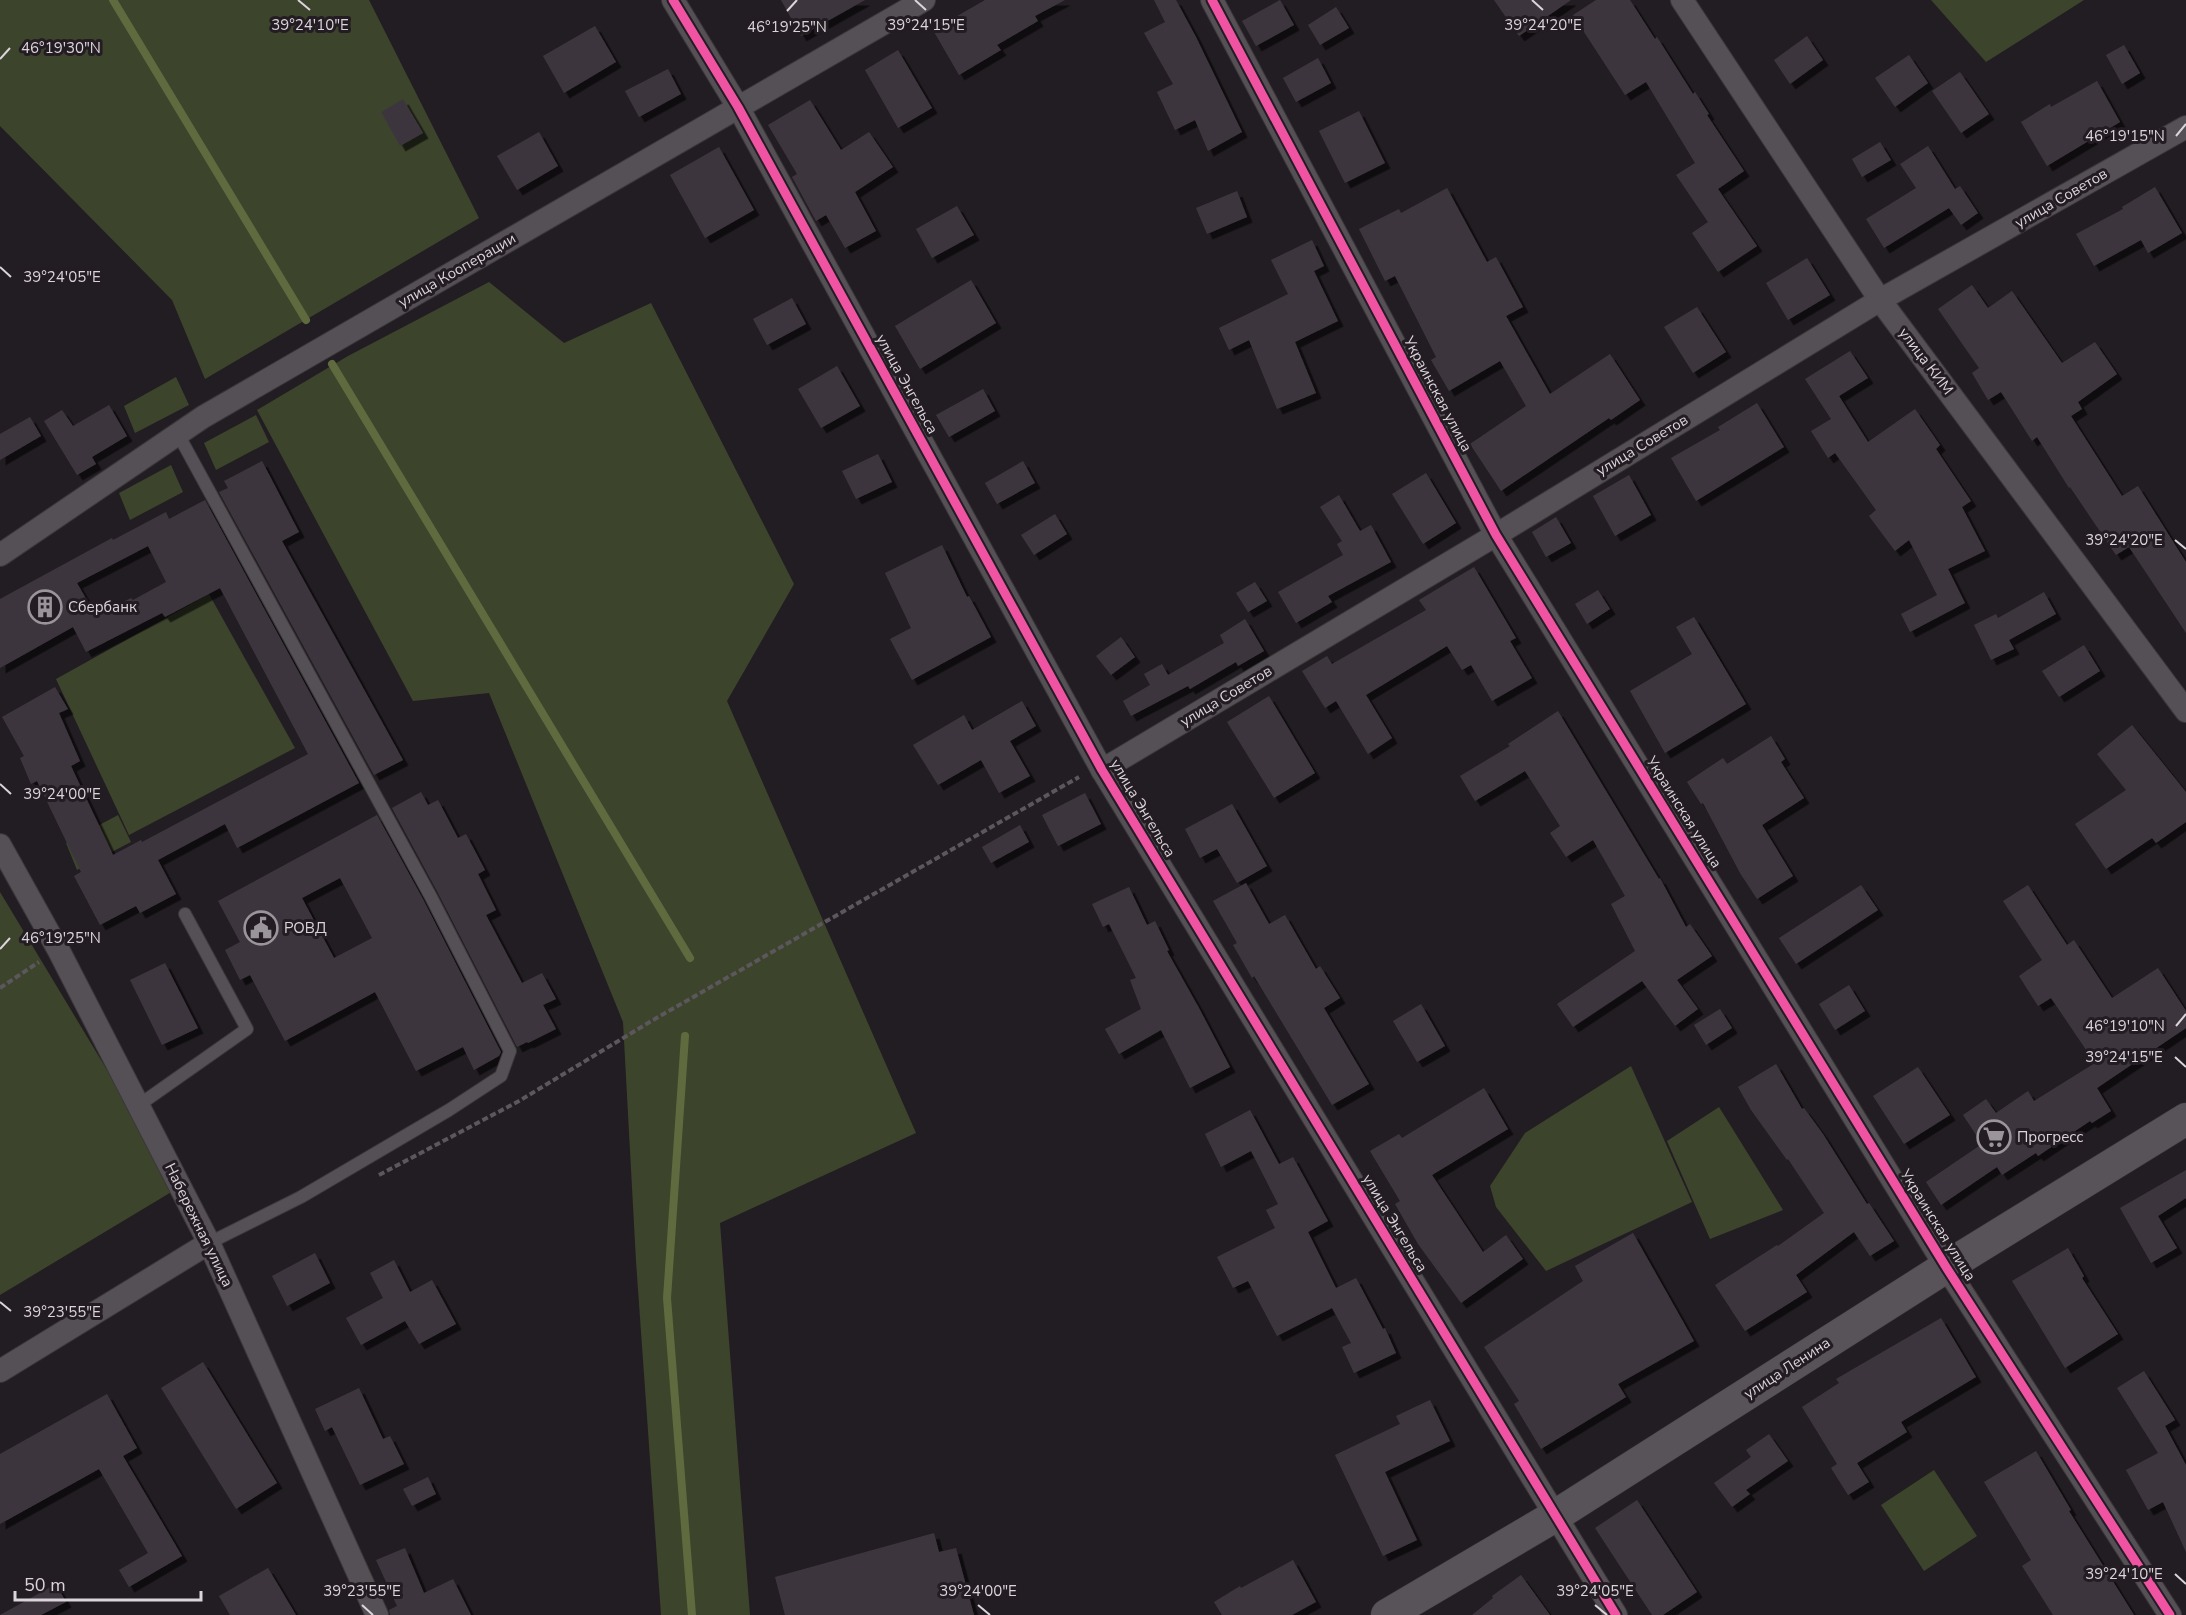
<svg xmlns="http://www.w3.org/2000/svg" width="2186" height="1615" font-family="'Nunito Sans',sans-serif">
  <style>
    .green { fill: #3d442c }
    .lines { fill: none; stroke-linecap: round; stroke-linejoin: round }
    .stream { stroke: #5f6b3f; stroke-width: 8 }
    .building { fill: #3e363e; fill-rule: evenodd; filter: url(#shadow) }
    .lane-casing { stroke: #3b383b; stroke-width: 14 }
    .street-casing { stroke: #3b383b; stroke-width: 24 }
    .secondary-casing { stroke: #3b383b; stroke-width: 33 }
    .path { stroke: #5b575c; stroke-width: 4; stroke-dasharray: 6 3; stroke-linecap: butt }
    .lane { stroke: #555055; stroke-width: 12 }
    .street { stroke: #555055; stroke-width: 22 }
    .secondary { stroke: #585359; stroke-width: 32 }
    .cycleway-casing { stroke: #231c23; stroke-width: 13 }
    .cycleway { stroke: #f153a3; stroke-width: 9 }
    .ticks { fill: none; stroke: #dad5da; stroke-width: 2 }
    .labels { text-anchor: middle; dominant-baseline: central; stroke-width: 6; stroke-linejoin: round; paint-order: stroke }
    .street-label { font-size: 15px; fill: #dad5da; stroke: #231c23 }
    .poi-label { font-size: 15px; fill: #dad5da; stroke: #231c23; text-anchor: start }
    .ticks-label { font-size: 15px; text-anchor: middle; fill: #dad5da; stroke: #231c23; stroke-width: 6; stroke-linejoin: round; paint-order: stroke }
  </style>
  <defs>
    <filter id="shadow"><feDropShadow dx="5.5" dy="5.5" stdDeviation="0" flood-color="#0009"/></filter>
  </defs>
  <rect width="100%" height="100%" fill="#221d22"/>
  <g class="green">
    <polygon points="0,0 369,0 479,218 205,379 172,300 0,126"/>
    <polygon points="1931,0 2084,0 1986,62"/>
    <polygon points="489,282 564,343 651,303 794,584 727,701 916,1133 720,1223 750,1615 661,1615 636,1261 623,1022 489,693 413,701 257,410 348,356"/>
    <polygon points="176,377 189,405 135,433 124,406"/>
    <polygon points="256,415 269,442 216,470 204,443"/>
    <polygon points="171,465 183,492 130,520 119,493"/>
    <polygon points="209,594 295,748 129,835 56,679"/>
    <polygon points="118,815 131,842 77,870 66,843"/>
    <polygon points="0,892 178,1188 0,1295"/>
    <polygon points="1631,1066 1692,1202 1546,1271 1496,1207 1490,1186 1525,1133"/>
    <polygon points="1719,1107 1783,1210 1710,1239 1667,1141"/>
    <polygon points="1934,1470 1977,1536 1924,1571 1881,1505"/>
  </g>
  <g class="lines">
    <g class="stream">
      <polyline points="113,0 306,320"/>
      <polyline points="332,364 690,958"/>
      <polyline points="685,1036 667,1298 692,1615"/>
    </g>
  </g>
  <g class="building">
    <polygon points="781,0 865,0 801,36"/>
    <polygon points="985,0 1065,0 1035,16 1038,21 997,45 1001,50 959,75 933,30"/>
    <polygon points="1154,0 1176,0 1196,37 1242,132 1208,151 1195,120 1175,130 1157,92 1173,84 1144,33 1165,22"/>
    <polygon points="1280,0 1294,25 1256,46 1242,21"/>
    <polygon points="1494,0 1571,0 1519,36"/>
    <polygon points="1596,0 1630,0 1655,39 1657,37 1693,94 1695,92 1709,114 1707,115 1744,171 1718,189 1757,246 1718,272 1692,233 1708,222 1676,175 1695,163 1646,82 1625,95 1573,15"/>
    <polygon points="1336,7 1349,28 1320,45 1308,25"/>
    <polygon points="595,26 616,62 564,93 543,56"/>
    <polygon points="1807,36 1823,60 1790,84 1774,60"/>
    <polygon points="2124,45 2140,73 2122,84 2106,55"/>
    <polygon points="898,50 932,108 898,128 865,70"/>
    <polygon points="1909,55 1928,83 1895,107 1875,78"/>
    <polygon points="1318,58 1331,83 1296,102 1283,78"/>
    <polygon points="668,69 681,94 639,117 625,91"/>
    <polygon points="1960,72 1989,114 1961,133 1932,91"/>
    <polygon points="2097,81 2120,122 2047,166 2021,122 2050,104 2051,107"/>
    <polygon points="403,99 423,133 400,146 381,112"/>
    <polygon points="810,100 841,150 869,132 893,167 855,192 876,231 845,248 826,215 816,221 792,177 797,174 768,125"/>
    <polygon points="1359,111 1385,163 1345,183 1319,131"/>
    <polygon points="539,132 558,166 517,190 497,156"/>
    <polygon points="1880,142 1891,160 1862,177 1852,159"/>
    <polygon points="1928,146 1955,189 1960,186 1978,213 1961,225 1949,208 1884,248 1866,219 1916,188 1900,164"/>
    <polygon points="719,147 754,210 705,238 670,175"/>
    <polygon points="2155,187 2182,233 2148,253 2141,240 2094,266 2076,234 2123,209 2122,207"/>
    <polygon points="1447,188 1487,262 1496,257 1523,307 1506,316 1550,394 1610,354 1640,400 1611,420 1609,418 1501,491 1470,444 1526,406 1500,361 1449,391 1431,360 1436,357 1395,276 1385,281 1359,229 1399,209 1401,213"/>
    <polygon points="1237,191 1247,217 1207,234 1196,208"/>
    <polygon points="957,206 974,235 932,258 916,229"/>
    <polygon points="1312,240 1324,266 1314,271 1338,321 1295,342 1316,393 1277,409 1249,340 1229,350 1219,328 1288,294 1271,260"/>
    <polygon points="1807,258 1830,295 1788,320 1766,283"/>
    <polygon points="971,280 996,323 920,369 895,326"/>
    <polygon points="1972,285 1988,308 2012,291 2062,363 2095,342 2117,374 2078,402 2082,409 2071,416 2122,496 2138,486 2186,562 2186,633 2129,547 2116,555 2070,487 2069,488 2037,437 2032,441 2001,392 1988,400 1972,373 1979,368 1938,309"/>
    <polygon points="792,298 806,324 767,345 753,319"/>
    <polygon points="1697,307 1726,352 1693,373 1664,327"/>
    <polygon points="1850,351 1868,378 1839,396 1868,442 1915,409 1940,445 1936,449 1971,501 1962,507 1985,551 1948,569 1965,603 1910,632 1901,614 1937,595 1909,540 1895,551 1869,516 1876,510 1835,453 1828,458 1811,431 1831,419 1805,379"/>
    <polygon points="837,366 860,406 821,428 798,389"/>
    <polygon points="983,389 995,411 949,437 936,415"/>
    <polygon points="1757,403 1784,447 1696,501 1671,458 1720,430 1718,427"/>
    <polygon points="109,405 127,436 92,457 96,464 77,475 44,421 62,410 73,426"/>
    <polygon points="30,417 41,436 0,460 0,434"/>
    <polygon points="878,454 892,482 856,499 842,471"/>
    <polygon points="262,461 299,532 282,541 403,760 374,775 219,492 228,488 224,481"/>
    <polygon points="1023,461 1035,483 997,504 985,483"/>
    <polygon points="1426,473 1456,523 1423,544 1392,494"/>
    <polygon points="1629,475 1651,515 1615,536 1593,496"/>
    <polygon points="1339,495 1360,531 1371,525 1391,562 1328,596 1332,602 1296,623 1278,592 1343,555 1337,544 1342,541 1320,507"/>
    <path d="M 205,500 L 359,783 L 237,848 L 225,824 L 158,860 L 176,894 L 140,913 L 136,906 L 100,925 L 74,876 L 81,872 L 37,781 L 31,784 L 20,758 L 24,756 L 2,717 L 55,687 L 68,709 L 59,713 L 80,761 L 71,766 L 113,855 L 141,840 L 142,842 L 308,754 L 220,588 L 165,617 L 162,613 L 86,652 L 73,627 L 0,668 L 0,599 L 112,538 L 113,540 L 166,512 L 169,519 ZM 148,546 L 166,582 L 133,600 L 131,598 L 96,616 L 77,583 Z"/>
    <polygon points="1055,514 1067,534 1034,555 1021,535"/>
    <polygon points="1556,517 1571,543 1546,557 1532,532"/>
    <polygon points="942,545 967,597 969,596 991,637 912,680 890,639 911,628 885,573"/>
    <polygon points="1474,567 1516,638 1510,641 1532,678 1492,701 1471,665 1462,670 1447,646 1366,695 1392,738 1368,754 1336,701 1325,708 1302,671 1327,656 1332,664 1426,610 1419,600"/>
    <polygon points="1255,582 1267,601 1248,612 1236,593"/>
    <polygon points="1598,590 1610,609 1587,624 1575,604"/>
    <polygon points="2044,592 2056,614 2009,640 2014,649 1991,660 1974,625 1996,614 1998,618"/>
    <polygon points="1694,617 1746,704 1665,753 1630,691 1692,654 1676,627"/>
    <polygon points="1245,619 1264,651 1238,666 1236,662 1190,689 1188,686 1131,716 1123,701 1150,685 1144,674 1162,664 1168,675 1224,643 1220,635"/>
    <polygon points="1121,637 1135,657 1111,675 1096,656"/>
    <polygon points="2084,645 2100,671 2059,697 2042,671"/>
    <polygon points="1269,696 1315,773 1274,798 1227,722"/>
    <polygon points="1022,701 1036,726 1010,741 1030,776 999,793 981,760 938,785 913,745 964,715 972,730"/>
    <polygon points="1558,711 1659,879 1660,878 1686,927 1690,924 1712,956 1677,980 1698,1009 1675,1026 1642,981 1573,1027 1557,1004 1635,951 1611,904 1625,896 1593,840 1566,857 1550,833 1560,826 1525,771 1475,801 1460,776 1510,746 1508,744"/>
    <polygon points="2132,725 2186,792 2186,822 2156,843 2152,838 2106,869 2075,824 2126,790 2097,754"/>
    <polygon points="1771,736 1785,759 1781,762 1804,798 1762,825 1793,876 1757,899 1740,873 1703,803 1701,804 1687,782 1723,758 1727,764"/>
    <polygon points="421,792 428,805 438,800 458,838 466,834 485,870 478,874 496,910 486,915 522,983 542,973 556,999 543,1005 556,1029 528,1043 527,1042 517,1047 438,893 392,808"/>
    <polygon points="1085,793 1101,824 1058,846 1042,815"/>
    <polygon points="1232,804 1267,866 1237,883 1217,849 1200,858 1185,829"/>
    <path d="M 377,815 L 424,901 L 501,1052 L 499,1056 L 474,1070 L 463,1047 L 416,1071 L 375,992 L 285,1041 L 250,975 L 240,980 L 225,950 L 240,942 L 218,901 ZM 340,878 L 372,938 L 334,958 L 302,898 Z"/>
    <polygon points="1020,825 1029,842 991,863 982,847"/>
    <polygon points="1246,883 1269,924 1285,915 1316,969 1320,966 1340,998 1324,1008 1369,1084 1332,1105 1254,976 1252,978 1233,945 1237,943 1213,901"/>
    <polygon points="1861,885 1878,910 1796,964 1779,938"/>
    <polygon points="2028,885 2067,945 2074,940 2112,998 2158,968 2186,1011 2186,1028 2097,1088 2111,1111 2092,1123 2090,1121 2038,1156 2036,1153 2002,1175 1997,1167 1941,1205 1926,1182 1982,1144 1963,1115 1986,1099 1996,1113 2028,1091 2034,1101 2095,1063 2051,998 2038,1006 2019,976 2042,960 2003,901"/>
    <polygon points="1129,887 1147,925 1155,921 1169,950 1167,951 1199,1008 1230,1067 1190,1088 1161,1030 1119,1054 1105,1029 1141,1009 1130,980 1136,978 1109,924 1103,927 1092,904"/>
    <polygon points="165,963 198,1028 162,1045 130,980"/>
    <polygon points="1849,985 1865,1011 1835,1030 1819,1004"/>
    <polygon points="1421,1004 1445,1046 1417,1062 1393,1021"/>
    <polygon points="1720,1009 1732,1028 1706,1045 1694,1025"/>
    <polygon points="1776,1064 1802,1109 1804,1108 1823,1134 1867,1204 1869,1203 1894,1241 1870,1256 1854,1232 1796,1275 1807,1292 1745,1331 1715,1285 1777,1245 1778,1246 1824,1213 1788,1159 1787,1160 1751,1110 1738,1087"/>
    <polygon points="1918,1067 1950,1115 1904,1144 1873,1096"/>
    <polygon points="1484,1088 1508,1129 1432,1175 1483,1252 1506,1235 1523,1259 1461,1303 1418,1244 1395,1204 1400,1201 1370,1151 1399,1134 1402,1138"/>
    <polygon points="1250,1110 1279,1164 1293,1157 1328,1221 1308,1232 1336,1288 1356,1278 1383,1329 1385,1328 1396,1353 1354,1373 1342,1347 1351,1343 1332,1308 1277,1336 1248,1281 1233,1288 1217,1257 1275,1228 1266,1210 1278,1204 1251,1151 1221,1167 1205,1134"/>
    <polygon points="2186,1170 2186,1198 2158,1216 2177,1248 2151,1263 2120,1208"/>
    <polygon points="1633,1233 1694,1341 1618,1384 1626,1397 1541,1449 1514,1404 1519,1401 1484,1347 1583,1281 1575,1266"/>
    <polygon points="2068,1248 2084,1276 2082,1278 2118,1334 2065,1368 2012,1281"/>
    <polygon points="315,1253 330,1283 287,1306 272,1276"/>
    <polygon points="394,1260 410,1292 432,1280 456,1324 419,1344 405,1321 361,1345 346,1318 383,1298 370,1273"/>
    <polygon points="1941,1318 1976,1377 1901,1422 1907,1432 1857,1463 1869,1482 1848,1495 1831,1468 1837,1464 1802,1407 1839,1383 1836,1379"/>
    <polygon points="203,1362 277,1483 236,1509 161,1388"/>
    <polygon points="2144,1371 2175,1420 2165,1426 2186,1465 2186,1552 2163,1502 2148,1510 2126,1470 2158,1453 2117,1388"/>
    <polygon points="359,1388 383,1439 390,1436 404,1464 360,1485 332,1427 325,1431 315,1409"/>
    <polygon points="107,1394 137,1448 123,1456 182,1556 129,1587 119,1570 148,1553 99,1469 0,1524 0,1454"/>
    <polygon points="1430,1400 1450,1441 1385,1472 1417,1540 1383,1556 1335,1455 1400,1424 1396,1416"/>
    <polygon points="1769,1434 1788,1461 1746,1490 1750,1494 1732,1507 1714,1483 1751,1457 1746,1450"/>
    <polygon points="2036,1451 2071,1510 2069,1511 2134,1615 2053,1615 2022,1566 2031,1560 1984,1482"/>
    <polygon points="428,1477 436,1494 412,1506 403,1489"/>
    <polygon points="1637,1500 1697,1592 1663,1615 1652,1615 1595,1528"/>
    <polygon points="934,1533 939,1552 956,1548 974,1615 785,1615 775,1577"/>
    <polygon points="405,1548 424,1593 453,1579 471,1615 390,1615 389,1610 397,1606 376,1560"/>
    <polygon points="1293,1560 1316,1602 1292,1615 1222,1615 1214,1602 1240,1586 1241,1588"/>
    <polygon points="268,1568 296,1615 230,1615 219,1596"/>
    <polygon points="1521,1575 1550,1615 1472,1615 1493,1598 1492,1596"/>
    <polygon points="56,1584 66,1602 41,1615 0,1615"/>
  </g>
  <g class="lines">
    <defs>
      <g id="lane">
        <polyline points="178,434 431,897 510,1051 501,1076 449,1110 301,1197 209,1243"/>
        <polyline points="139,1105 247,1029 185,914"/>
      </g>
      <g id="street">
        <polyline points="673,0 738,107 1102,770 1616,1615"/>
        <polyline points="1212,0 1496,535 1946,1267 2170,1615"/>
        <polyline points="1682,0 1880,300 2186,711"/>
        <polyline points="0,555 203,417 924,0"/>
        <polyline points="1102,770 1496,535 1880,300 2186,127"/>
        <polyline points="0,845 59,951 209,1243 377,1615"/>
        <polyline points="0,1371 209,1243"/>
      </g>
      <polyline id="secondary" points="1387,1615 1555,1516 1946,1267 2186,1119"/>
    </defs>
    <use href="#lane" class="lane-casing"/>
    <use href="#street" class="street-casing"/>
    <use href="#secondary" class="secondary-casing"/>
    <g class="path">
      <polyline points="0,988 39,962"/>
      <polyline points="379,1175 519,1101 653,1020 1079,777"/>
    </g>
    <use href="#lane" class="lane"/>
    <use href="#street" class="street"/>
    <use href="#secondary" class="secondary"/>
    <defs>
      <g id="cycleway">
        <polyline points="673,0 738,107 1102,770 1616,1615"/>
        <polyline points="1212,0 1496,535 1946,1267 2170,1615"/>
      </g>
    </defs>
    <use href="#cycleway" class="cycleway-casing"/>
    <use href="#cycleway" class="cycleway"/>
  </g>
  <path class="ticks" d="M 298,0 L 310,10M 915,0 L 926,10M 1532,0 L 1543,10M 787,11 L 797,0M 0,59 L 10,48M 2176,136 L 2186,124M 0,267 L 11,277M 2175,540 L 2186,549M 0,784 L 11,794M 0,949 L 10,938M 2176,1026 L 2186,1014M 2175,1057 L 2186,1067M 0,1302 L 11,1311M 2175,1574 L 2186,1584M 362,1605 L 373,1615M 978,1605 L 990,1615M 1595,1605 L 1607,1615"/>
  <defs>
    <symbol id="building-ring" viewBox="-11 -11 22 22"><circle r="9.5" fill="#231c23" stroke="#9a959a" stroke-width="1.5"/><path d="M-4-6H4V6H1V3H-1V6H-4ZM-2.5-4.3h1.7v1.8h-1.7ZM.8-4.3h1.7v1.8H.8ZM-2.5-1h1.7V.8h-1.7ZM.8-1h1.7V.8H.8Z" fill="#9a959a"/></symbol>
    <symbol id="civic-ring" viewBox="-11 -11 22 22"><circle r="9.5" fill="#231c23" stroke="#9a959a" stroke-width="1.5"/><path d="M-.6-6.5H3V-4.5H.6V-3L4-1V1h2V6H-6V1h2V-1L-.6-3ZM-1.2 2.5V6h2.4V2.5Z" fill="#9a959a"/></symbol>
    <symbol id="supermarket-ring" viewBox="-11 -11 22 22"><circle r="9.5" fill="#231c23" stroke="#9a959a" stroke-width="1.5"/><path d="M-6-5.5h2.5l.6 2H6L4.5 2H-2.5L-4.4-4H-6ZM-1.5 3.2a1.3 1.3 0 1 0 .1 0ZM3 3.2a1.3 1.3 0 1 0 .1 0Z" fill="#9a959a"/></symbol>
  </defs>
  <g fill-rule="evenodd">
    <use href="#building-ring" x="26" y="588" width="38" height="38"/>
    <use href="#civic-ring" x="242" y="909" width="38" height="38"/>
    <use href="#supermarket-ring" x="1975" y="1118" width="38" height="38"/>
  </g>
  <g class="labels">
    <g class="street-label">
      <text transform="translate(2061 198) rotate(-30)">улица Советов</text>
      <text transform="translate(457 270) rotate(-30)">улица Кооперации</text>
      <text transform="translate(1926 361) rotate(53)">улица КИМ</text>
      <text transform="translate(907 384) rotate(61)">улица Энгельса</text>
      <text transform="translate(1438 394) rotate(62)">Украинская улица</text>
      <text transform="translate(1642 445) rotate(-31)">улица Советов</text>
      <text transform="translate(1226 696) rotate(-31)">улица Советов</text>
      <text transform="translate(1143 808) rotate(59)">улица Энгельса</text>
      <text transform="translate(1684 812) rotate(58)">Украинская улица</text>
      <text transform="translate(1395 1223) rotate(59)">улица Энгельса</text>
      <text transform="translate(199 1225) rotate(64)">Набережная улица</text>
      <text transform="translate(1938 1225) rotate(58)">Украинская улица</text>
      <text transform="translate(1787 1368) rotate(-33)">улица Ленина</text>
    </g>
    <g class="poi-label">
      <text x="68" y="607">Сбербанк</text>
      <text x="284" y="928">РОВД</text>
      <text x="2017" y="1137">Прогресс</text>
    </g>
  </g>
  <g class="ticks-label">
    <text x="310" y="30">39°24'10"E</text>
    <text x="926" y="30">39°24'15"E</text>
    <text x="1543" y="30">39°24'20"E</text>
    <text x="787" y="32">46°19'25"N</text>
    <text x="61" y="53">46°19'30"N</text>
    <text x="2125" y="141">46°19'15"N</text>
    <text x="62" y="282">39°24'05"E</text>
    <text x="2124" y="545">39°24'20"E</text>
    <text x="62" y="799">39°24'00"E</text>
    <text x="61" y="943">46°19'25"N</text>
    <text x="2125" y="1031">46°19'10"N</text>
    <text x="2124" y="1062">39°24'15"E</text>
    <text x="62" y="1317">39°23'55"E</text>
    <text x="2124" y="1579">39°24'10"E</text>
    <text x="362" y="1596">39°23'55"E</text>
    <text x="978" y="1596">39°24'00"E</text>
    <text x="1595" y="1596">39°24'05"E</text>
  </g>
  <path d="M15 1591v9h186v-9" fill="none" stroke="#dad5da" stroke-width="3"/>
  <text x="24" y="1591" font-size="18" fill="#dad5da" stroke="#231c23" stroke-width="4.5" paint-order="stroke">50 m</text>
</svg>
